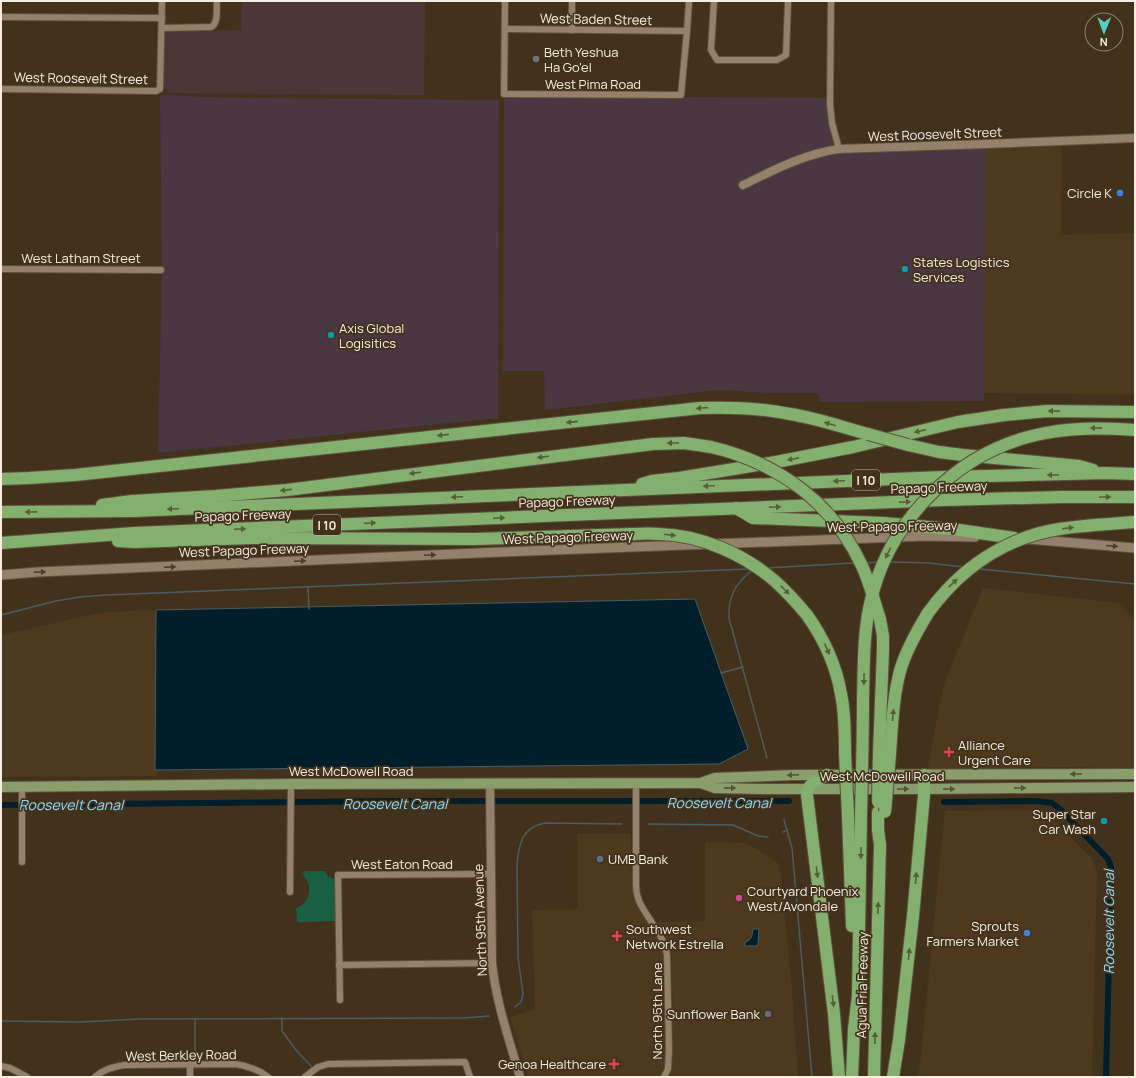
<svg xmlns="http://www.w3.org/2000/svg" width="1136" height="1078" font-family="Manrope,sans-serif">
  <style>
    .built { fill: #4d391d }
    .industrial { fill: #493741 }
    .education { fill: #4c3738 }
    .green { fill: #185f44 }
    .water { fill: #001f2b; stroke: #4a5d61 }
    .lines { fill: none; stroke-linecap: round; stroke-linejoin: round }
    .stream { stroke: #4a5d61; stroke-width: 1.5 }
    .canal { stroke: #001f2b; stroke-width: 6 }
    .minor-casing { stroke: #5e513d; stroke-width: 8 }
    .tertiary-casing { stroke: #5e513d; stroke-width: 10 }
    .secondary-casing { stroke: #5e513d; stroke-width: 11 }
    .primary-casing { stroke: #5e513d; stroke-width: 12 }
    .motorway-casing { stroke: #5e513d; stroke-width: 14 }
    .minor { stroke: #938169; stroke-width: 6 }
    .tertiary { stroke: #938169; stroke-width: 8 }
    .secondary { stroke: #938169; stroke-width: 9 }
    .primary { stroke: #899d6d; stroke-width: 10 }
    .motorway { stroke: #83af6f; stroke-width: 12 }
    .motorway-bridge-casing { stroke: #5e513d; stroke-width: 14; stroke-linecap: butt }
    .motorway-bridge { stroke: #83af6f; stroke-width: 12 }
    .oneway { fill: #595e39 }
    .oneway2 { fill: #4e3e28 }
    .oneway3 { fill: #575234 }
    .worship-dot { fill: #6b7280; stroke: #42321c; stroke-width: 1.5 }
    .shop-dot { fill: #3f7fe0; stroke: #42321c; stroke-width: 1.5 }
    .culture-dot { fill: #0f9aa8; stroke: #42321c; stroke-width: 1.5 }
    .health-dot { fill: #e0444e; stroke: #42321c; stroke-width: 1.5 }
    .service-dot { fill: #5c6f8a; stroke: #42321c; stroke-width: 1.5 }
    .hotel-dot { fill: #d1479c; stroke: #42321c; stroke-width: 1.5 }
    .labels { text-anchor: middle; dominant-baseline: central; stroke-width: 3.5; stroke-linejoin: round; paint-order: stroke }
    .shield { fill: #42321c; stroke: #c1b5a5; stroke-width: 1 }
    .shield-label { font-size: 12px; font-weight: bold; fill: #f7ede0 }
    .street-label { font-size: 13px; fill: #f7ede0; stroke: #42321c }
    .poi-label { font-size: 13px; fill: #f7ede0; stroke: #42321c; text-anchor: start }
    .water-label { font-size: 14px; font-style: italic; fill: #90dcfb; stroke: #42321c }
  </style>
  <rect width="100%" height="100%" fill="#42321c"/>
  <g class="built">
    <polygon points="1062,141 1061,235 1135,233 1135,395 984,393 986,144"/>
    <polygon points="983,588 1118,603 1135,620 1135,771 1114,768 1058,767 995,768 972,771 927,771 944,684"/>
    <polygon points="156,610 156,776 1,777 1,635 103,612"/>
    <polygon points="1043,810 1048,814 1093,860 1097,872 1092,1077 918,1077 920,1064 945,811"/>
    <polygon points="577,834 631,834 632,889 634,898 639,909 661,944 664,952 666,1056 665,1067 660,1077 528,1077 510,1017 535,1009 532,910 578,909"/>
    <polygon points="705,842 744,843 756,848 778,863 780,869 792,990 798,1077 669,1077 672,1068 673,1060 672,957 670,945 667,938 657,922 705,921"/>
  </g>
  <g class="industrial">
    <polygon points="504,94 681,95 685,97 830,98 839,149 986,144 984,401 819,402 819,393 770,393 719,390 545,410 544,371 503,371"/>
    <polygon points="160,95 239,98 499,100 498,418 158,453 162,269"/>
  </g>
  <polygon class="education" points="242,1 425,1 424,95 169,93 164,87 164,31 241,30"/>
  <path class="green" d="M 303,871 L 325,871 C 327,876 329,878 335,879 L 335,921 L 297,922 L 296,908 C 306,904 312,894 308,883 C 306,878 303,877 303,871 Z"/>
  <g class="water">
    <polygon points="695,599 748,749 719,764 155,770 156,610"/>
    <path d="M 753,929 L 759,929 L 758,945 L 756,946 L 745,946 L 745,942 C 752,940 752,936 753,929 Z"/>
  </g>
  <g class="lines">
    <g class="stream">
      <polyline points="890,562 928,563 964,567"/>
      <polyline points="866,563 878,562"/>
      <polyline points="766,568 854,563"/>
      <polyline points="980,569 1135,584"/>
      <path d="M 751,571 C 735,584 728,597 729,618 L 767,758"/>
      <polyline points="308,587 309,609"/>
      <polyline points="1,615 56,601 80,597 107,595 748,569"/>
      <polyline points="721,673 743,667"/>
      <polyline points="784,820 792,848 812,1077"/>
      <polyline points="649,824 733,825 758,836 768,837"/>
      <polyline points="783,832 788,830"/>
      <path d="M 515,1007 L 521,1002 L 523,994 L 518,957 L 517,864 C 519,843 522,828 544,823 L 622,824"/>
      <polyline points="282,1018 282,1031 296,1050 311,1066"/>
      <polyline points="1,1021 81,1022 138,1019 464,1018 489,1016"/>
      <polyline points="195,1059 195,1019"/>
    </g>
    <g class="canal">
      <polyline points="944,802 1037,801 1052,803 1061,810 1108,859 1111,867 1111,878 1106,1077"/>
      <polyline points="1,805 397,801 789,801"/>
    </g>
    <defs>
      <g id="minor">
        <polyline points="505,1 504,94 681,95 687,31 689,1"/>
        <polyline points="714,1 711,50 717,60 777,60 786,55 788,1"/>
        <polyline points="831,1 830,104 832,123 839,149"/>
        <polyline points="1,17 162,18"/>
        <path d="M 162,28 L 211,27 C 219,23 216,9 217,1"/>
        <polyline points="505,29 687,31"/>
        <polyline points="572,30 572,1"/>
        <polyline points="1,89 156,91 160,89 162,1"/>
        <polyline points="1,269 161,270"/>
        <path d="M 636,783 L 636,885 C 636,891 637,896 639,901 C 647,919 664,934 667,955 L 669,1050 L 668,1069 L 664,1077"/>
        <polyline points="22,862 22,787"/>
        <polyline points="290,892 291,784"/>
        <polyline points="339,965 492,963"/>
        <polyline points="340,1000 338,875 490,874"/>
        <polyline points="190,1064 190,1077"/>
        <polyline points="1,1066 10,1068 27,1077"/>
        <path d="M 95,1077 C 104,1069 113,1067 125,1065 L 235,1064 C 248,1066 258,1069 268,1077"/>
        <polyline points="305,1077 318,1067 328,1064 465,1062 470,1077"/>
      </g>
      <g id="tertiary">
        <path d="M 743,185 C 774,170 804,154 839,149 L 986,144 L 1135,138"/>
        <path d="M 490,783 L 492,963 C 496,1002 509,1039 520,1077"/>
      </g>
      <g id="secondary">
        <polyline points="1028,539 1135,548"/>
        <polyline points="1,575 38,572 501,552 925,536 975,537"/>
      </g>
      <g id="primary">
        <polyline points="701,783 715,788 760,789 924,789 1135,787"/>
        <polyline points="1,787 291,784 701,783 715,778 794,775 1135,774"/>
      </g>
      <g id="motorway">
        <polyline points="908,445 939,452 963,455 1079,466 1093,470"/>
        <path d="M 1,479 L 29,478 L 75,475 L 700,408 C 730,407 760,408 790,414 C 816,418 842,427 868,434"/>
        <polyline points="642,484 652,481 679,478 776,462 853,447 958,422 1004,415 1047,411 1135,412"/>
        <polyline points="102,505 132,501 216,496 287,490 653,444 684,443 711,447"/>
        <polyline points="736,508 753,518 883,523 952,529 1014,538"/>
        <polyline points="1,512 133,511 625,490 943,477 1106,473 1135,474"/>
        <polyline points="118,541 134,542 253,538 475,539 631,534"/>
        <polyline points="1,543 134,533 592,514 944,500 1062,497 1135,497"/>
        <path d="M 807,615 C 824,639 836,665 841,694 C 845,713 845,733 845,753"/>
        <polyline points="879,753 883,650 883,636 880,619"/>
        <path d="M 890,754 C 892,726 893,698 900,671 C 906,650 917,631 928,613"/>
        <path d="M 827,775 C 818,780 807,784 807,795 L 834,1014 L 839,1077"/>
        <polyline points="848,815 852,926"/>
        <polyline points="852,1077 854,1029 858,995 861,814"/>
        <polyline points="874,1077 880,845 878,830 878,812"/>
        <polyline points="893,1077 899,1040 913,916 924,795 924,775"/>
      </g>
    </defs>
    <use href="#minor" class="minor-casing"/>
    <use href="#tertiary" class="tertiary-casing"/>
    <use href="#secondary" class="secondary-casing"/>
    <use href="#primary" class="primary-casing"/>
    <use href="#motorway" class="motorway-casing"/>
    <use href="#minor" class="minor"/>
    <use href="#tertiary" class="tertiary"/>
    <use href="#secondary" class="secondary"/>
    <use href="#primary" class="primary"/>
    <use href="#motorway" class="motorway"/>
    <defs>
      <g id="motorway-bridge">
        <polyline points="868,434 908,445"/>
        <path d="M 711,447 C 779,463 833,503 862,566 C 870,583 874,601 880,619"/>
        <path d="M 631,534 C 640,534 649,533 659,534 C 701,535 744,554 776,582 C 787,592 797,603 807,615"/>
        <path d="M 928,613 C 960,569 1004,538 1059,529 C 1084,525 1110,524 1135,522"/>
        <polyline points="845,753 848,815"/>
        <polyline points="878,802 879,753"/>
        <polyline points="885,812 890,754"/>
        <path d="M 861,814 C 862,775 863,737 863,699 C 864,665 863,632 871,600 C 889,521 957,453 1036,435 C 1070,427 1101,428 1135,430"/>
      </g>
    </defs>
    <use href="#motorway-bridge" class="motorway-bridge-casing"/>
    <use href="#motorway-bridge" class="motorway-bridge"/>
  </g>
  <defs><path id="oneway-solid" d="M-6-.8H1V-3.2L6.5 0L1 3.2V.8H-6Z"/></defs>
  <g class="oneway">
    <use href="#oneway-solid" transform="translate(702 408) rotate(176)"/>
    <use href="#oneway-solid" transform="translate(1054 411) rotate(-179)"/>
    <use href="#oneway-solid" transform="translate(572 422) rotate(174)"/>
    <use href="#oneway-solid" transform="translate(830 424) rotate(-164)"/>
    <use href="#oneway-solid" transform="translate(1096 428) rotate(-179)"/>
    <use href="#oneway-solid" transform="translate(920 431) rotate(167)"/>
    <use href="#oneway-solid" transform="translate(443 435) rotate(174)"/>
    <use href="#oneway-solid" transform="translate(673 443) rotate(-180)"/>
    <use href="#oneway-solid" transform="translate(543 457) rotate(173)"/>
    <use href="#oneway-solid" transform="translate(793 459) rotate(169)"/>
    <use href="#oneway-solid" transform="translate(415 473) rotate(173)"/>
    <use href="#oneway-solid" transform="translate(1053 475) rotate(179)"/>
    <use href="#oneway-solid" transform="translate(839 481) rotate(178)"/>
    <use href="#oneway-solid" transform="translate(709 486) rotate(178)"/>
    <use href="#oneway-solid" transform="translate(286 490) rotate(174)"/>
    <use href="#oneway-solid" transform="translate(457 497) rotate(178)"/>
    <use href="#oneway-solid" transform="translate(1105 497)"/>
    <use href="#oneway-solid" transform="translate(905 502) rotate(-2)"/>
    <use href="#oneway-solid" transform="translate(775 507) rotate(-2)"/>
    <use href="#oneway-solid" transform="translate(173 509) rotate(178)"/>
    <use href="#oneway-solid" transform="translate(31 512) rotate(179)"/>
    <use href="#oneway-solid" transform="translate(499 518) rotate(-2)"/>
    <use href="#oneway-solid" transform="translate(370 523) rotate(-2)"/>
    <use href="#oneway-solid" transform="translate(1068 528) rotate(-7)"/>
    <use href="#oneway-solid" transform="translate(240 529) rotate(-2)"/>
    <use href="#oneway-solid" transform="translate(670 535) rotate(7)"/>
    <use href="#oneway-solid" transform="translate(888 553) rotate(118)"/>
    <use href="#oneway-solid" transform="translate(953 583) rotate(-44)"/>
    <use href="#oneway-solid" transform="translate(785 590) rotate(45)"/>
    <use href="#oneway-solid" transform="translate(827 649) rotate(66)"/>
    <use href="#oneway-solid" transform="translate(864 679) rotate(91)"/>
    <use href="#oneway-solid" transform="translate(893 715) rotate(-85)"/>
    <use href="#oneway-solid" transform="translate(861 853) rotate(91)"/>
    <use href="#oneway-solid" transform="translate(817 872) rotate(83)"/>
    <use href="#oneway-solid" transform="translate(916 878) rotate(-85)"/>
    <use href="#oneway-solid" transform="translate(878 908) rotate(-88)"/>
    <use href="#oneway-solid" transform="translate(909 954) rotate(-84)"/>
    <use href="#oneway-solid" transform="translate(833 1001) rotate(83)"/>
    <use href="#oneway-solid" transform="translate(875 1038) rotate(-89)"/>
  </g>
  <g class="oneway2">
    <use href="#oneway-solid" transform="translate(1112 546) rotate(5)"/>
    <use href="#oneway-solid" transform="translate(430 555) rotate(-2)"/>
    <use href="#oneway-solid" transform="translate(300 561) rotate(-2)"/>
    <use href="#oneway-solid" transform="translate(170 567) rotate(-2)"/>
    <use href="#oneway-solid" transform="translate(40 572) rotate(-3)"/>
  </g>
  <g class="oneway3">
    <use href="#oneway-solid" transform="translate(1076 774) rotate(-180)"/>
    <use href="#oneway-solid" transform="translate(793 775) rotate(178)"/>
    <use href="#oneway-solid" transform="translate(730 788) rotate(1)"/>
    <use href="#oneway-solid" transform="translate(1020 788) rotate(-1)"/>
    <use href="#oneway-solid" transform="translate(903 789)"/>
    <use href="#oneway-solid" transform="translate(949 789) rotate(-1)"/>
  </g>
  <circle class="worship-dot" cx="536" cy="59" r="4"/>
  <g class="shop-dot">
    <circle cx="1120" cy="193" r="4"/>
    <circle cx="1027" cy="933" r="4"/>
  </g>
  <g class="culture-dot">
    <circle cx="905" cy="269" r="4"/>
    <circle cx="331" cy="335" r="4"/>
    <circle cx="1104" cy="821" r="4"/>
  </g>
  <g class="health-dot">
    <path d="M947 746h4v4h4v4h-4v4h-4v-4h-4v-4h4z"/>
    <path d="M615 930h4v4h4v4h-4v4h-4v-4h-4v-4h4z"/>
    <path d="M612 1058h4v4h4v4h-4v4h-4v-4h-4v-4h4z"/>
  </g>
  <g class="service-dot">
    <circle cx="600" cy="859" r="4"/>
    <circle cx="768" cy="1014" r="4"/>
  </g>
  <circle class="hotel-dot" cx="739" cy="898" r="4"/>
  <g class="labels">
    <g class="shield">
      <rect x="852" y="470" width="28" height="20" rx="3"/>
      <rect x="313" y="515" width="28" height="20" rx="3"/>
    </g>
    <g class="shield-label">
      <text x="866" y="480">I 10</text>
      <text x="327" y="525">I 10</text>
    </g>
    <g class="street-label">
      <text transform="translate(596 19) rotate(1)">West Baden Street</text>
      <text transform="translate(81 78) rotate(1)">West Roosevelt Street</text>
      <text x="593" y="84">West Pima Road</text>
      <text transform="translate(935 134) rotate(-2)">West Roosevelt Street</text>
      <text x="81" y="258">West Latham Street</text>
      <text transform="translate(939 487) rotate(-2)">Papago Freeway</text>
      <text transform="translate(567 501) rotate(-2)">Papago Freeway</text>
      <text transform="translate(243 515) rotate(-2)">Papago Freeway</text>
      <text transform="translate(892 526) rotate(-1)">West Papago Freeway</text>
      <text transform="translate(568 537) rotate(-2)">West Papago Freeway</text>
      <text transform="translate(244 550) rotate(-2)">West Papago Freeway</text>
      <text x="351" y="771">West McDowell Road</text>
      <text x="882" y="776">West McDowell Road</text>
      <text x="402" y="864">West Eaton Road</text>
      <text transform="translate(480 920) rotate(-92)">North 95th Avenue</text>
      <text transform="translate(862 985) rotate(-89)">Agua Fria Freeway</text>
      <text transform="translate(657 1011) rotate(-90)">North 95th Lane</text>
      <text transform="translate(181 1055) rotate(-1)">West Berkley Road</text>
    </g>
    <g class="poi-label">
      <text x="544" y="52">Beth Yeshua<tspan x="544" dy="15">Ha Go'el</tspan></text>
      <text x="1112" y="193" text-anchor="end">Circle K</text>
      <text x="913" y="262">States Logistics<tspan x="913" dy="15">Services</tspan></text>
      <text x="339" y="328">Axis Global<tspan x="339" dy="15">Logisitics</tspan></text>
      <text x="958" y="745">Alliance<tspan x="958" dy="15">Urgent Care</tspan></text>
      <text x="1096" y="814" text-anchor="end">Super Star<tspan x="1096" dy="15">Car Wash</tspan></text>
      <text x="608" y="859">UMB Bank</text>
      <text x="747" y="891">Courtyard Phoenix<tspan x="747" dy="15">West/Avondale</tspan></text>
      <text x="1019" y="926" text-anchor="end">Sprouts<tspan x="1019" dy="15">Farmers Market</tspan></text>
      <text x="626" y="929">Southwest<tspan x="626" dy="15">Network Estrella</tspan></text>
      <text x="760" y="1014" text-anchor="end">Sunflower Bank</text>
      <text x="606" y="1064" text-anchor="end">Genoa Healthcare</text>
    </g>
    <g class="water-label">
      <text x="719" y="802">Roosevelt Canal</text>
      <text x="395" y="803">Roosevelt Canal</text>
      <text x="71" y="804">Roosevelt Canal</text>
      <text transform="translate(1108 922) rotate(-90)">Roosevelt Canal</text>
    </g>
  </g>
  <rect width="1136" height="1078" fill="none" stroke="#f7ede0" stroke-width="4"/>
  <g transform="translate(1104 32) rotate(181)"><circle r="19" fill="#42321c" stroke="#8a7d6a"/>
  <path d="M0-3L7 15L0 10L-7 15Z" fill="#53cdc9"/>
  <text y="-6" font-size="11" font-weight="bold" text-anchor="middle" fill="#f7ede0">N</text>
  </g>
</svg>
